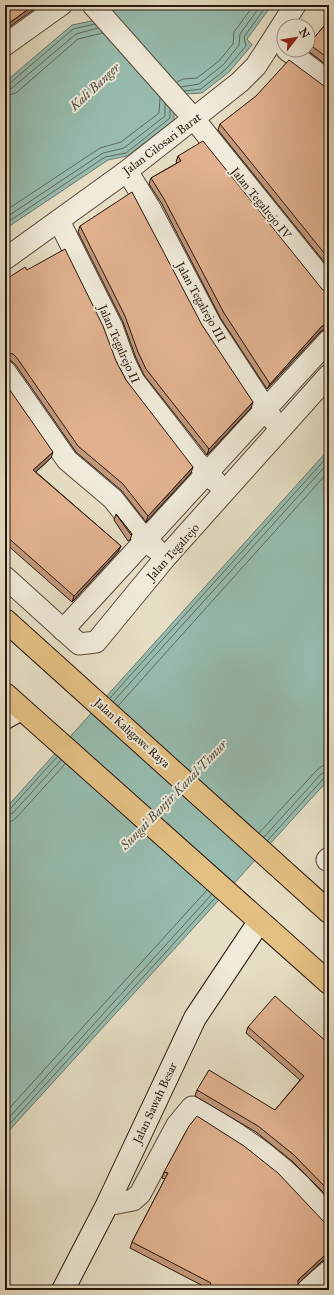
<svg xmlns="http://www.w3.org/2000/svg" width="334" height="1295" font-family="'IM FELL Great Primer',serif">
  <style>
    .water { fill: #97bcaf; stroke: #6b7a6e }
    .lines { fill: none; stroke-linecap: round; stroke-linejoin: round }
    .shore { stroke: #60695e; stroke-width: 1 }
    .street-casing { stroke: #58483b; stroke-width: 23 }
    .secondary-casing { stroke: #28160d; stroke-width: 24 }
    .highway-casing { stroke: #28160d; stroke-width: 24 }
    .street { stroke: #efead9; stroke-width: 21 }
    .secondary { stroke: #efead9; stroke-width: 22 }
    .highway { stroke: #e3bf82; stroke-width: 22 }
    .wall { fill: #c2987b; stroke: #28160d }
    .shaded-wall { fill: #9e7c64; stroke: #28160d }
    .building { fill: #e1b18f; stroke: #28160d }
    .labels { text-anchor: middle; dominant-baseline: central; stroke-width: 4; stroke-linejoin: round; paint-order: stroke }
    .street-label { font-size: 12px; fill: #28160d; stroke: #efead9 }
    .water-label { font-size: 13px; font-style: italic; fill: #4f5046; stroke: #efead9 }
  </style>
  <rect width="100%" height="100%" fill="#e6dec4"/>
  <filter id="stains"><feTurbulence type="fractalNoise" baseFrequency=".005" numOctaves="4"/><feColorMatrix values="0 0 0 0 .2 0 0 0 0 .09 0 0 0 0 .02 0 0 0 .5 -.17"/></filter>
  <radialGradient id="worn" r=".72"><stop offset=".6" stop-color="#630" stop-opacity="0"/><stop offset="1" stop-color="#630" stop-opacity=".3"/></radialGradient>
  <g class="water">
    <polygon points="117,5 272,5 247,39 252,45 229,72 202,93 186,94 174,104 174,120 127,156 108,160 5,229 5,82 72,25 96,20"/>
    <polygon points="329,449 329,779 5,1135 5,809"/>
  </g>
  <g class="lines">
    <g class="shore">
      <polyline points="177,82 183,79 197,78 219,61 233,44 234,32 254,5"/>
      <polyline points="5,85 9,84 73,29 95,24"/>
      <polyline points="181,87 199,84 223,65 239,45 240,34 261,5"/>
      <polyline points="5,90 12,88 76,34 98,28"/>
      <polyline points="184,91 201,89 226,69 246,46 244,37 267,5"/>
      <polyline points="5,96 16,93 78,39 103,33"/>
      <polyline points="5,211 100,148 121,142 159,113 160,98"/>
      <polyline points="5,218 103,153 124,148 165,116 165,103"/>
      <polyline points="5,224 105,157 126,153 170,118 170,109"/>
      <polyline points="110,698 329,455"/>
      <polyline points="113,702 329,462"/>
      <polyline points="118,706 329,471"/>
      <polyline points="5,811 10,809 57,757"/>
      <polyline points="5,816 13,813 61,760"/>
      <polyline points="5,822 12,821 17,817 65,764"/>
      <polyline points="259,833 317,770 322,766 329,765"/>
      <polyline points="264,837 321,774 329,771"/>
      <polyline points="268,840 324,778 329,776"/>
      <polyline points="5,1113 207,890"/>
      <polyline points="5,1122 212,894"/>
      <polyline points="5,1129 215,898"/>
    </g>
    <defs>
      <g id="street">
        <polyline points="93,5 194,119 329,287"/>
        <polyline points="5,45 61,5"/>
        <polyline points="287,50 329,82"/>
        <polyline points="127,171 151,210 211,325 273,420"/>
        <polyline points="59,221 112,327 125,363 134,381 196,461 216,482"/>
        <polyline points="5,259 127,171 240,82 256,66 295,5"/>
        <polyline points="5,371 67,460 113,499 146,541 156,549"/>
        <polyline points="5,577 79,644 96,642 166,557 329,375"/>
        <polyline points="63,630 329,340"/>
        <polyline points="329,858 327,860 329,861"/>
        <path d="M 107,1205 L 133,1200 L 140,1194 L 177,1125 L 192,1107 C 244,1136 294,1170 329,1219"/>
        <polyline points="307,1290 329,1271"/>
      </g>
      <g id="secondary">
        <polyline points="5,718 21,709"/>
        <polyline points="63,1290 107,1205 195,1018 259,922"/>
      </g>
      <g id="highway">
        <polyline points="5,620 329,912"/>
        <polyline points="5,694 329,983"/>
      </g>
    </defs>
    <use href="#street" class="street-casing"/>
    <use href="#secondary" class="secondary-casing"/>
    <use href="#highway" class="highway-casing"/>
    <use href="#street" class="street"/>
    <use href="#secondary" class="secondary"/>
    <use href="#highway" class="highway"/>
  </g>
  <g class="wall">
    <polygon points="329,20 329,67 307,50 308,50 309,44"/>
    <polygon points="324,86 329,88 329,268 218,130 220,124"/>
    <polygon points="178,156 326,328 320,332 267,389 221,319 162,204 149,184 151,178 177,163 176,162"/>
    <polygon points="80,226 202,325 251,408 207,455 144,375 136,358 123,322 78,232"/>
    <polygon points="27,270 116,361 126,380 191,473 146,522 121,490 76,452 15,364 10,360 5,359 5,280"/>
    <polygon points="5,383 51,458 36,472 121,546 118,552 72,602 5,543"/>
    <polygon points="116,514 132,534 130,540 128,541 114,520"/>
    <polygon points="248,1027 329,1044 329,1200 324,1193 292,1161 256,1132 195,1096 197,1090 275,1110 300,1080 246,1033"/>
    <polygon points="164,1172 329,1224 329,1259 327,1259 321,1262 207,1288 130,1248 132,1242 165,1179 162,1178"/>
  </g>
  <g class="shaded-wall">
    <polygon points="34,5 40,5 5,30 5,26"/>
    <polygon points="328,323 329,323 329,328 326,328 320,332 267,389 270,384 322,326"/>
    <polygon points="253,402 251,408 207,455 209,449"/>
    <polygon points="53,452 51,458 31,476 33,470"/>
    <polygon points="193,467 191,473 146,522 148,516"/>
    <polygon points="121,546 118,552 72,602 74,596"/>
    <polygon points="329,1253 329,1259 327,1259 321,1262 296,1286 298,1280 324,1256"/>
  </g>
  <g class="building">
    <polygon points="5,5 34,5 5,26"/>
    <polygon points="329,20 329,59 309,44"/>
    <polygon points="289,60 324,86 329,88 329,259 220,124 256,96"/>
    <polygon points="203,141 322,289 326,292 329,292 329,323 322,326 270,384 224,313 164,199 151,178 181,161 178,156"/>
    <polygon points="132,192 202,325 253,402 209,449 146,369 138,352 125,316 80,226"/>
    <polygon points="65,249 103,326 116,361 126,380 193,467 148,516 123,484 78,446 17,358 13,354 7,353 5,354 5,280 25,267 27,270"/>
    <polygon points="5,383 53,452 33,470 121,546 74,596 5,535"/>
    <polygon points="116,514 132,534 131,535"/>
    <polygon points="275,996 329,1044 329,1191 294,1155 258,1126 197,1090 209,1070 275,1110 304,1076 248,1027"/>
    <polygon points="197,1116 244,1146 278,1173 326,1224 329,1224 329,1253 324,1256 298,1280 298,1286 299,1290 206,1290 211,1283 132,1242 168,1173 164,1172 189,1126"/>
    <polygon points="329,1282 329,1290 320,1290"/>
  </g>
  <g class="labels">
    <g class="street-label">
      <text transform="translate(162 144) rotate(-37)">Jalan Cilosari Barat</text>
      <text transform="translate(261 203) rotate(51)">Jalan Tegalrejo IV</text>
      <text transform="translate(201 302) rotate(61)">Jalan Tegalrejo III</text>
      <text transform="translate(119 344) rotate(66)">Jalan Tegalrejo II</text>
      <text transform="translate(173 552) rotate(-48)">Jalan Tegalrejo</text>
      <text transform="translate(132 733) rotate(42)">Jalan Kaligawe Raya</text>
      <text transform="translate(155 1103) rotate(-65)">Jalan Sawah Besar</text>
    </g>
    <g class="water-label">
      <text transform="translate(95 87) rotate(-43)">Kali Banger</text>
      <text transform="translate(174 795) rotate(-46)">Sungai Banjir Kanal Timur</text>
    </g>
  </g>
  <rect width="334" height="1295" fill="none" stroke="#e6dec4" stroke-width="20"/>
  <rect x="6" y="6" width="322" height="1283" fill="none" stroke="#28160d" stroke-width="2"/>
  <rect x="10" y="10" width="314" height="1275" fill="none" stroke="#28160d"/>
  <g transform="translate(296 38) rotate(59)"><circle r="19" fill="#efead9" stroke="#9f9587"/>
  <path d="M0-3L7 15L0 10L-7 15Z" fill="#8f2418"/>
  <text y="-6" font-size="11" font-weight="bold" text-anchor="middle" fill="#28160d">N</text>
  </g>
  <rect width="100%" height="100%" filter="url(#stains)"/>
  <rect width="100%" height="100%" fill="url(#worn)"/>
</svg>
